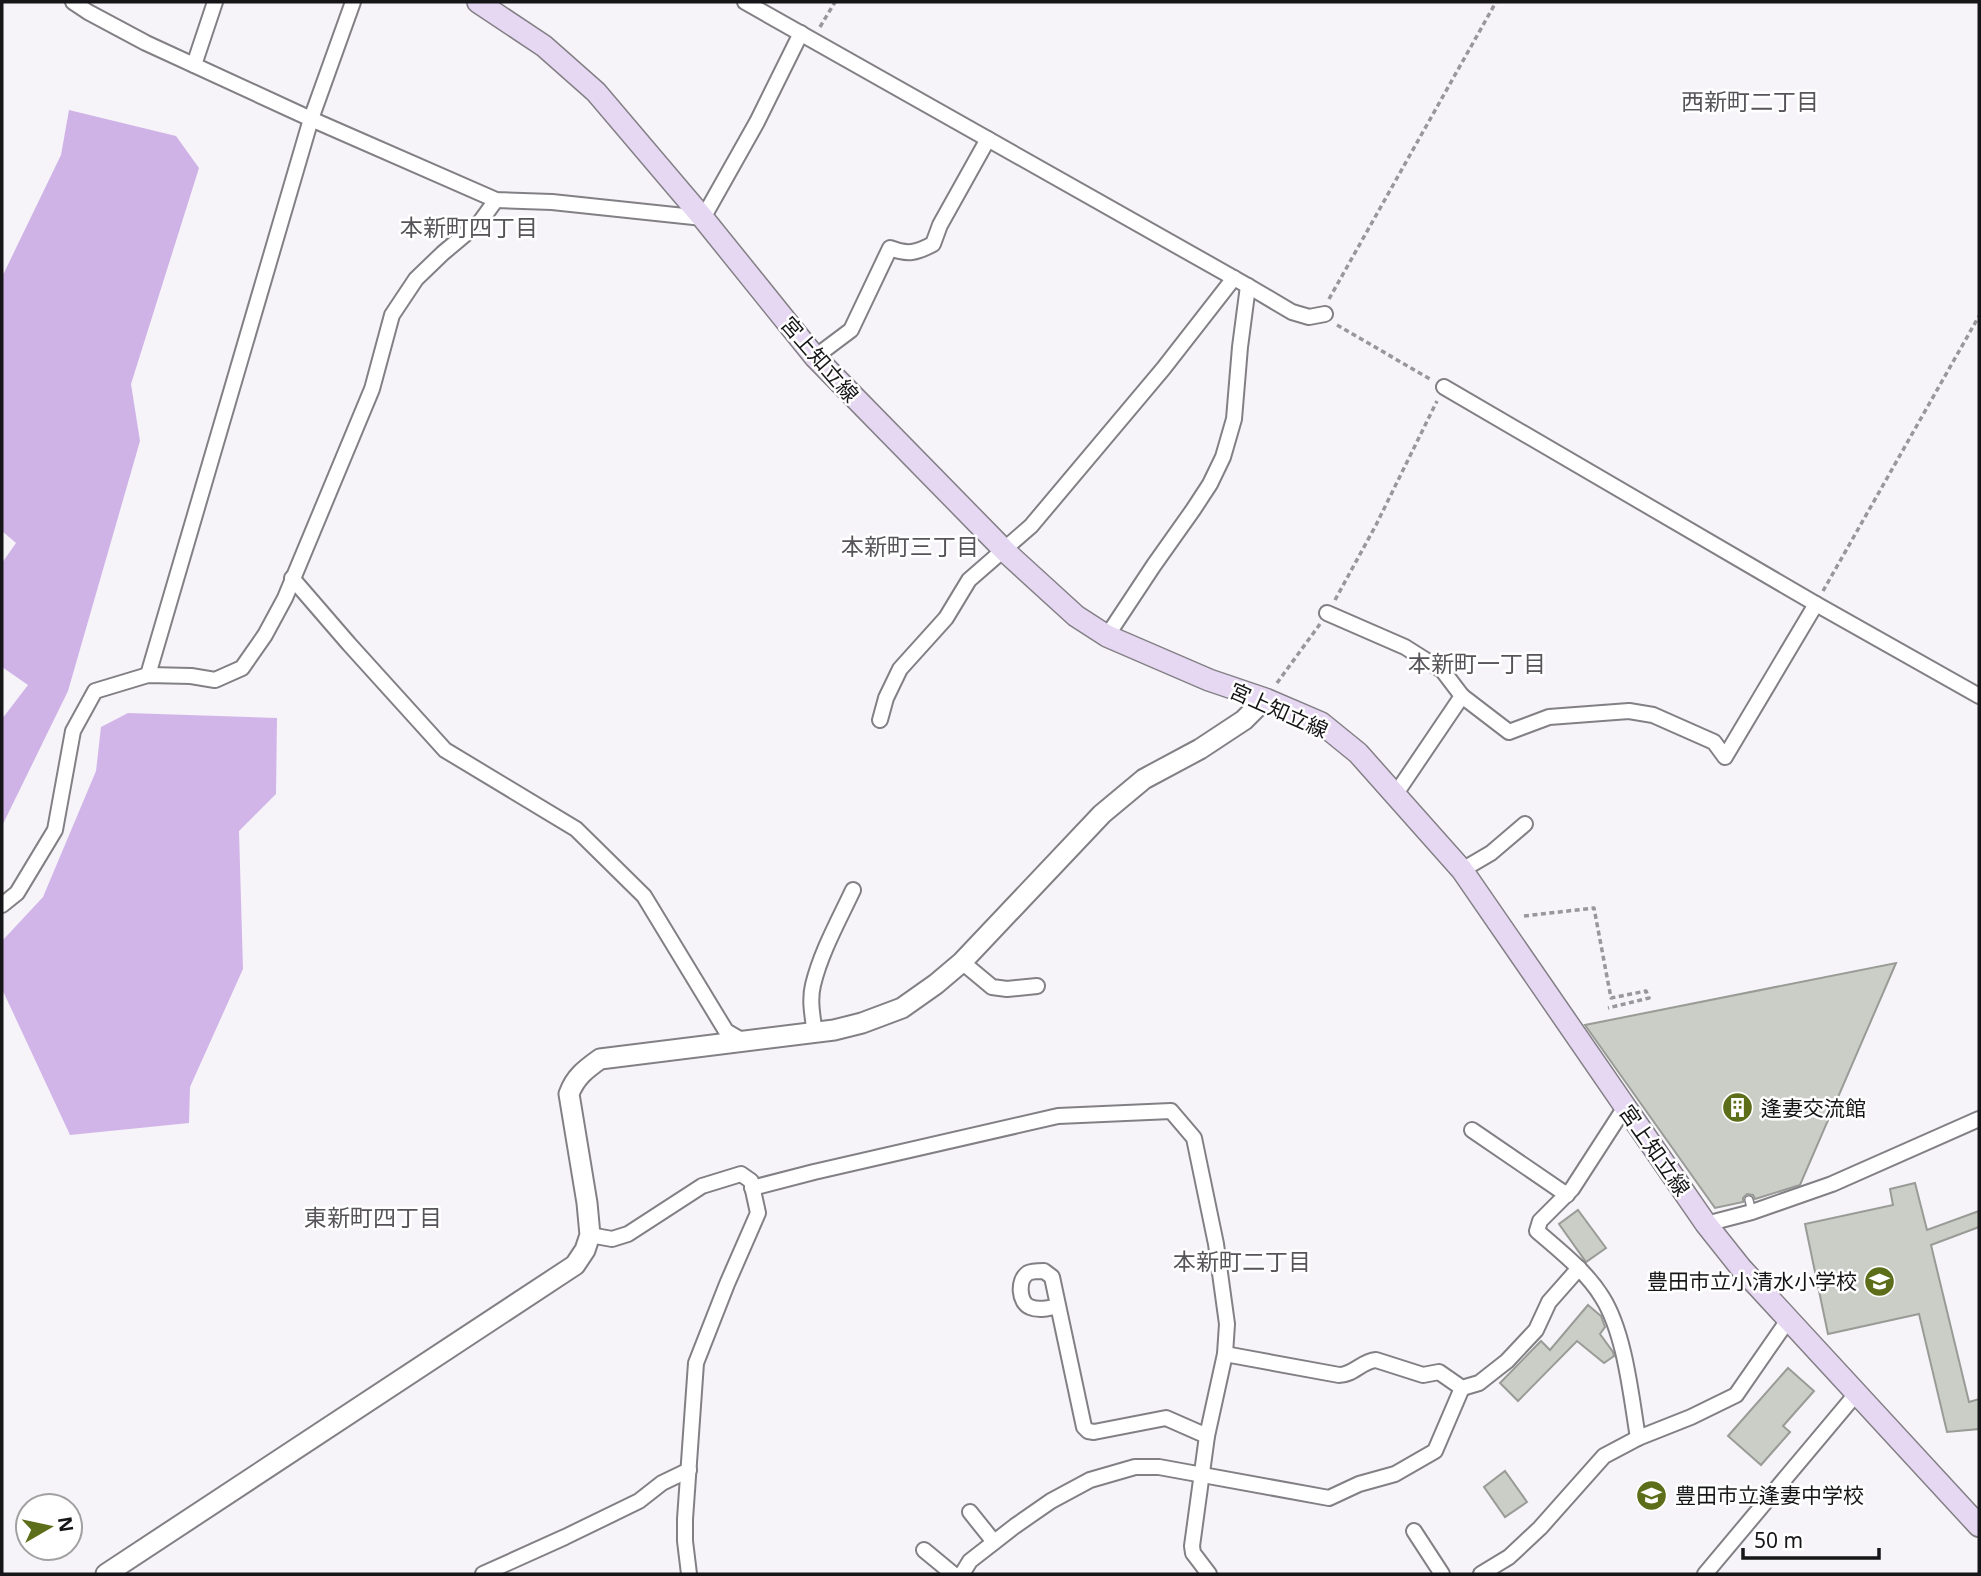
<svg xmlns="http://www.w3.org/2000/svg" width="1981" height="1576" font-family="'Noto Sans','Noto Sans JP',sans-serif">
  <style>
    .forest { fill: #cfb3e7 }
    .water { fill: #d1b5e8 }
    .building { fill: #cbcdc7; stroke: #999b96; stroke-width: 2 }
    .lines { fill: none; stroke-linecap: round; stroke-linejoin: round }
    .service-casing { stroke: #838085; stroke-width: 10 }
    .minor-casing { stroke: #838085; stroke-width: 18 }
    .tertiary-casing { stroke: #838085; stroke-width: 23 }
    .secondary-casing { stroke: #838085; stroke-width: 24 }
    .path { stroke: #99979b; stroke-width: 3.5; stroke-dasharray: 5 3.5; stroke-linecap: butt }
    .service { stroke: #fff; stroke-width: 7 }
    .minor { stroke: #fff; stroke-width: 14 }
    .tertiary { stroke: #fff; stroke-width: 19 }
    .secondary { stroke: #e6d7f2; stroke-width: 21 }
    .labels { text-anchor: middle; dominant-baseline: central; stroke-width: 5; stroke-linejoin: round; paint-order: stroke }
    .street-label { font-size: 21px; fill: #161517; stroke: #fff }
    .poi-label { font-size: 21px; fill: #161517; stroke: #fff; text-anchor: start }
    .neighbourhood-label { font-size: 23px; fill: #565458; stroke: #fff }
  </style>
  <rect width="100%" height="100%" fill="#f6f4f9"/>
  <polygon class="forest" points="69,110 176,136 199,168 131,384 140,441 68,691 2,826 2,719 28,685 2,667 2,563 16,543 2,531 2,277 61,155"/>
  <polygon class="water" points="128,713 277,718 276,794 239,831 243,969 190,1087 189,1123 70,1135 2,989 2,941 43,897 96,771 101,727"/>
  <g class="building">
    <polygon points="1896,963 1800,1185 1755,1199 1753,1195 1747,1194 1743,1198 1743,1202 1715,1208 1585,1025"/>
    <polygon points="1915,1183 1927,1230 1979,1211 1979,1227 1931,1245 1969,1402 1979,1399 1979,1429 1947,1432 1919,1314 1828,1334 1805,1224 1893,1205 1890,1189"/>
    <polygon points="1578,1210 1606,1248 1586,1262 1559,1224"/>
    <polygon points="1588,1305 1601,1316 1605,1327 1600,1334 1613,1352 1614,1356 1604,1363 1577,1341 1518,1401 1500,1383 1541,1341 1550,1350"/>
    <polygon points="1788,1368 1814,1391 1783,1426 1790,1432 1761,1465 1728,1436"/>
    <polygon points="1505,1471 1527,1502 1505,1517 1484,1487"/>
  </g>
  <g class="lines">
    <defs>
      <polyline id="service" points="1749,1200 1752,1212"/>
      <g id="minor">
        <polyline points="73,2 88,12 146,43 311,119 496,200 552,202 703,218 757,122 801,33"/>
        <polyline points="745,2 1248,286 1292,312 1309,317 1325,314"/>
        <polyline points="194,65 215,2"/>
        <path d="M 815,357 L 851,330 L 890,248 C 908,255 916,253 933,244 L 940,225 L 988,139"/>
        <polyline points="1444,387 1816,604 1979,696"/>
        <polyline points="292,578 349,644 445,750 576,829 644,896 726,1031 745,1042"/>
        <polyline points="1327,613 1405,647 1443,671 1462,696 1395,795"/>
        <polyline points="1107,636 1154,565 1193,510 1210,484 1223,457 1234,419 1240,347 1248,286"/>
        <polyline points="148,675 311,119 353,2"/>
        <polyline points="1462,696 1509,732 1549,717 1629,711 1653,715 1714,742 1725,757 1816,604"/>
        <polyline points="880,720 886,698 900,669 946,618 969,580 1031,526 1163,369 1234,278"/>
        <polyline points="1462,870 1491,853 1525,824"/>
        <polyline points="2,905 17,893 55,830 73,731 95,691 148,675 191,676 215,680 242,668 265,635 285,598 372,389 392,315 416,279 443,253 480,222 496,200"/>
        <polyline points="962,962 992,987 1007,989 1037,986"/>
        <path d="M 815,1034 C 813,1018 809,1001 813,985 C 821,952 839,920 853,890"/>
        <path d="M 1625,1107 L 1572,1189 L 1540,1221 L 1537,1231 C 1560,1251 1586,1271 1602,1297 C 1625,1333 1631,1396 1638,1438"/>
        <polyline points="1472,1130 1567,1195"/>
        <polyline points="752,1188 814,1172 1058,1116 1171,1111 1194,1138 1216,1244 1227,1324 1225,1354 1207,1436 1192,1546 1193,1553 1209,1574"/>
        <polyline points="1706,1224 1752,1212 1832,1184 1979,1119"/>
        <polyline points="590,1235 612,1239 628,1234 702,1186 741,1174 751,1181 758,1213 727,1284 696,1363 685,1519 685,1541 689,1574"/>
        <path d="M 1058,1306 C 1050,1308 1039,1311 1030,1307 C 1019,1303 1017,1280 1028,1273 C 1032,1271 1040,1271 1044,1271 L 1052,1277 L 1084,1427 L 1088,1431 L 1094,1432 L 1166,1418 L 1207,1436"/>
        <polyline points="1462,1388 1479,1383 1507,1361 1536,1330 1549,1302 1579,1268"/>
        <polyline points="970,1512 994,1542"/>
        <polyline points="1414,1531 1442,1574"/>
        <polyline points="924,1550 953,1574"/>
        <polyline points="483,1574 565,1537 639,1501 662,1483 689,1470"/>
        <path d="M 962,1574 L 970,1561 L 1015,1526 L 1051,1501 L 1090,1480 L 1135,1467 L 1159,1467 L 1329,1498 L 1359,1484 L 1395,1474 L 1435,1451 L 1462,1388 L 1439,1372 L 1423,1375 L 1376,1360 C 1362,1361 1353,1375 1339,1375 L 1225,1354"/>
        <polyline points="1481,1574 1509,1557 1540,1528 1604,1456 1638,1438 1691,1417 1736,1395 1788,1320"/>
        <polyline points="1705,1574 1856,1394"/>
      </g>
      <path id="tertiary" d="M 106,1574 L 575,1265 L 585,1250 L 590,1235 L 587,1203 L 569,1094 C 575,1077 586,1069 600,1059 L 834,1030 L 862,1023 L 902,1008 L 936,984 L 962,962 L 1102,814 L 1144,779 L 1200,749 L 1244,720 L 1265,699"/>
      <polyline id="secondary" points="478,2 544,46 596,92 703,218 815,357 1008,554 1076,616 1107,636 1209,680 1265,699 1321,723 1358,753 1462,870 1706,1224 1741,1268 1979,1526"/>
    </defs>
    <use href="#service" class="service-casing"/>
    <use href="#minor" class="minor-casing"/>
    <use href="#tertiary" class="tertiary-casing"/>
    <use href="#secondary" class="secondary-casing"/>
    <g class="path">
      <polyline points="820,27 835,2"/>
      <polyline points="1329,299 1496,2"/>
      <polyline points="1337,325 1430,379"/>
      <polyline points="1823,591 1979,316"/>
      <polyline points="1335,600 1376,525 1437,401"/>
      <polyline points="1277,683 1320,624"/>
      <polyline points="1524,916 1594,908 1611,998 1646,991 1649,998 1608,1008"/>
    </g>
    <use href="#service" class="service"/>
    <use href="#minor" class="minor"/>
    <use href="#tertiary" class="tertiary"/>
    <use href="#secondary" class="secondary"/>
  </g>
  <defs>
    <symbol id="building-disc" viewBox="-11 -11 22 22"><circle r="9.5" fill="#5d6e1a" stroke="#fff"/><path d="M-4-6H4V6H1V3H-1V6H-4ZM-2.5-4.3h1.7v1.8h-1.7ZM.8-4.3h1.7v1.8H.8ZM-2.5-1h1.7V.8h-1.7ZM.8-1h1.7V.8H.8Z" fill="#fff"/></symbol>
    <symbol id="school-disc" viewBox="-11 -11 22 22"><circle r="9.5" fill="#5d6e1a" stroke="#fff"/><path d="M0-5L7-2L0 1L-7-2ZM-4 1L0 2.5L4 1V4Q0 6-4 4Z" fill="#fff"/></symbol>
  </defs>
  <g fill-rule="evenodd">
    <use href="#building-disc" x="1720" y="1090" width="35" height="35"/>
    <use href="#school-disc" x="1862" y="1264" width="35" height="35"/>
    <use href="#school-disc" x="1634" y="1478" width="35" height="35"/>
  </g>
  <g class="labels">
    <g class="street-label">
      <text transform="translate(820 359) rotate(49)">宮上知立線</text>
      <text transform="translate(1279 710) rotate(24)">宮上知立線</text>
      <text transform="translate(1655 1150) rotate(55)">宮上知立線</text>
    </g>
    <g class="poi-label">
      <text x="1761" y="1108">逢妻交流館</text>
      <text x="1857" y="1281" text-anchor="end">豊田市立小清水小学校</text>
      <text x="1675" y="1495">豊田市立逢妻中学校</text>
    </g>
    <g class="neighbourhood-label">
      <text x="1750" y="101">西新町二丁目</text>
      <text x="469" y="227">本新町四丁目</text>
      <text x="910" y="546">本新町三丁目</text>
      <text x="1477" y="663">本新町一丁目</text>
      <text x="373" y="1217">東新町四丁目</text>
      <text x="1242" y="1261">本新町二丁目</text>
    </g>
  </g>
  <rect width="1981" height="1576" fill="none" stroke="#161517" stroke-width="7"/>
  <g transform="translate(49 1527) rotate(81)"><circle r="33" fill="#ffffff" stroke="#a2a1a2" stroke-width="2"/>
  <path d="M0-5L12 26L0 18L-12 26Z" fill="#5d6e1a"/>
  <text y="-10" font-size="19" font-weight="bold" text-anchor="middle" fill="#161517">N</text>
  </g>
  <path d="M1743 1548v10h136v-10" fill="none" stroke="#161517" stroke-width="3.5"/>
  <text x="1754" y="1548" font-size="21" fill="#161517" stroke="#ffffff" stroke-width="5" paint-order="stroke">50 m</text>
</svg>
